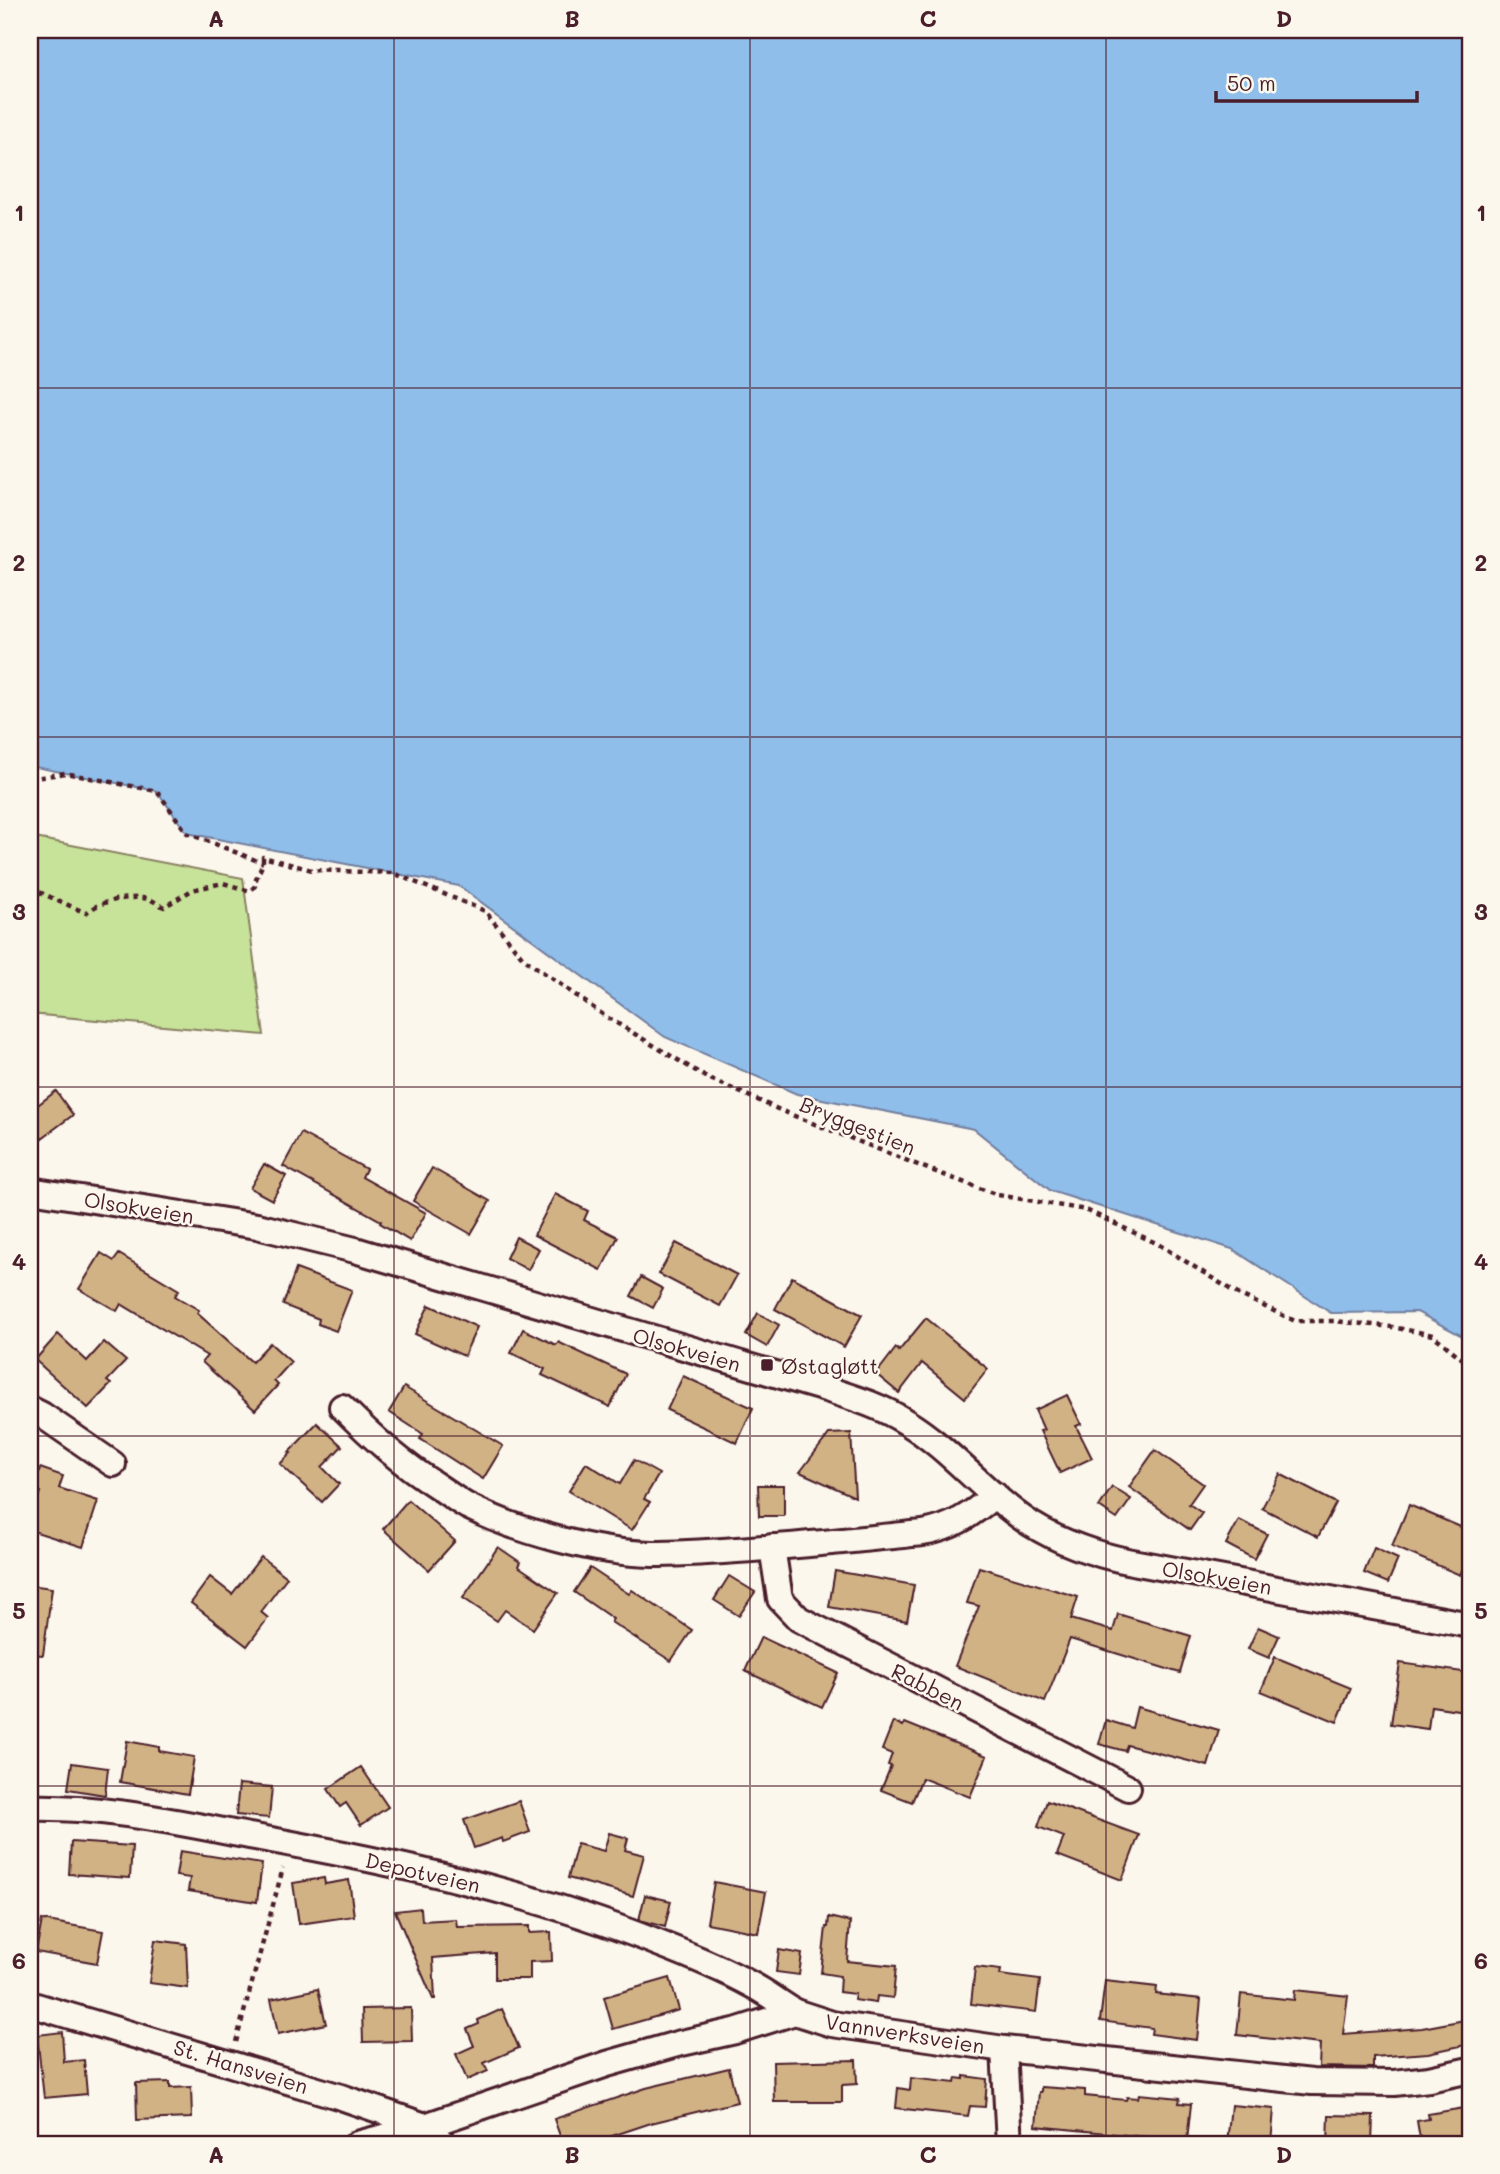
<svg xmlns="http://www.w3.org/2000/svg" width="1500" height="2174" font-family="Mali,sans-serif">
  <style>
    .green { fill: #c7e299; stroke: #888062; stroke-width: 2 }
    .water { fill: #8fbeea; stroke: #737e9e; stroke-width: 2 }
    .building { fill: #d1b285; stroke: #4a1f2b; stroke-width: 2 }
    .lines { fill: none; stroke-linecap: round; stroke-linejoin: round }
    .minor-casing { stroke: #4a1f2b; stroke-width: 30 }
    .path { stroke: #4a1f2b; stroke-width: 4.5; stroke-dasharray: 5 5; stroke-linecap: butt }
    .minor { stroke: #fbf7ec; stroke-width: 24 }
    .grid { fill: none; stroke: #4a1f2b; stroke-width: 2; stroke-opacity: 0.55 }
    .poi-dot { fill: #4a1f2b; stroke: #fbf7ec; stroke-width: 2.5 }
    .labels { text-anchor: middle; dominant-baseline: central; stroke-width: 5; stroke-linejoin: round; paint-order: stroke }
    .street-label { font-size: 21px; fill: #4a1f2b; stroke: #fbf7ec }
    .poi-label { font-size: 21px; fill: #4a1f2b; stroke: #fbf7ec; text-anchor: start }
    .neatline { fill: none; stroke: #4a1f2b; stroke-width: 2.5 }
    .grid-label { font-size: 23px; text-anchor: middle; font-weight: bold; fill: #4a1f2b }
  </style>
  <rect width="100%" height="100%" fill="#fbf7ec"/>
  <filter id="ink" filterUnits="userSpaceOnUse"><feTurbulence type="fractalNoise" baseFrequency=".0143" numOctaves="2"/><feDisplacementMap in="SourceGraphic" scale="14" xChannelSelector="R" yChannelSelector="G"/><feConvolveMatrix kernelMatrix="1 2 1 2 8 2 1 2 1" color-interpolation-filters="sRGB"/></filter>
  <g filter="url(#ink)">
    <polygon class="green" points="30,837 243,878 264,1035 30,1014"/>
    <polygon class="water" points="30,30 1470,30 1470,1340 1417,1312 1331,1313 1232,1249 1051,1191 974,1129 797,1094 665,1037 459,886 187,833 157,791 30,766"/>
    <g class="building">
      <polygon points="56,1091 73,1115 30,1147 30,1111"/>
      <polygon points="301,1133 366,1169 362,1177 426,1213 410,1241 380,1223 381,1221 283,1166"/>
      <polygon points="264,1164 286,1176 272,1200 250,1188"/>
      <polygon points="432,1168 490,1201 471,1234 413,1201"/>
      <polygon points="555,1194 588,1211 584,1220 618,1237 601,1270 534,1235"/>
      <polygon points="516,1237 539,1249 528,1270 506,1258"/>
      <polygon points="676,1243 737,1275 720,1306 659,1274"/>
      <polygon points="101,1253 114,1261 119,1254 179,1290 175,1296 199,1310 197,1313 252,1362 270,1343 291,1362 274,1381 278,1385 255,1410 202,1362 207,1356 121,1304 117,1311 79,1289"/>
      <polygon points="296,1269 352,1290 336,1331 318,1324 319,1319 283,1305"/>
      <polygon points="641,1277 663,1289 653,1308 631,1296"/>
      <polygon points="792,1277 862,1315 844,1347 775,1309"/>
      <polygon points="429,1305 477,1327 464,1356 415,1334"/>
      <polygon points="758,1313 779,1325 767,1347 746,1335"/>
      <polygon points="926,1318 988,1369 965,1398 922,1363 899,1393 876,1374 896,1348 899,1351"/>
      <polygon points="523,1329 556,1345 558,1342 626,1374 610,1407 542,1375 545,1369 511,1353"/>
      <polygon points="58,1334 87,1361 104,1342 126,1361 107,1381 111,1384 88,1408 35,1360"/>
      <polygon points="683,1376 753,1408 737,1443 667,1410"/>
      <polygon points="404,1387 503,1446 483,1479 420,1439 423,1434 389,1412"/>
      <polygon points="1067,1395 1081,1424 1076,1426 1092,1458 1060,1473 1040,1431 1044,1430 1035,1410"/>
      <polygon points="317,1423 342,1446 322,1467 339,1484 322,1502 280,1464 291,1453 289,1452"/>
      <polygon points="851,1433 855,1497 800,1472 829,1434"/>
      <polygon points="1155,1450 1203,1484 1189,1504 1202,1513 1190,1530 1129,1487"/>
      <polygon points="634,1460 659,1474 644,1499 650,1502 632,1530 569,1491 586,1463 620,1484"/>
      <polygon points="40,1468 63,1476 59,1488 98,1501 83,1547 30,1530 30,1522 40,1492 33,1490"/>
      <polygon points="1280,1474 1336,1503 1318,1537 1262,1508"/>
      <polygon points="758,1485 784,1485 784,1516 759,1516"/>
      <polygon points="1112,1487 1131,1499 1117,1519 1099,1507"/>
      <polygon points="408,1500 455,1541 429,1570 383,1529"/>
      <polygon points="1409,1505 1470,1531 1470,1552 1460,1575 1392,1546"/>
      <polygon points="1239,1520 1267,1534 1254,1559 1226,1544"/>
      <polygon points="498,1547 520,1562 518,1566 558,1593 533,1629 505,1610 497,1621 463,1598"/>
      <polygon points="1374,1548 1398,1559 1388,1583 1364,1573"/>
      <polygon points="261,1557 287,1577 261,1612 268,1618 247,1646 191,1603 210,1577 232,1594"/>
      <polygon points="979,1567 1078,1597 1071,1619 1113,1631 1118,1614 1191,1636 1180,1673 1070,1639 1045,1702 955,1666 979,1606 967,1603"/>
      <polygon points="590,1568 629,1594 632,1590 692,1630 671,1661 611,1622 613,1619 574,1592"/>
      <polygon points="835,1571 914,1585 907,1621 829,1607"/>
      <polygon points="729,1576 755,1592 739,1616 714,1600"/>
      <polygon points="30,1585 52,1588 43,1655 30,1654"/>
      <polygon points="1258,1627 1279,1636 1269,1658 1248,1649"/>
      <polygon points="761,1637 838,1673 822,1707 745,1671"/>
      <polygon points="1275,1657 1351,1688 1337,1722 1261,1691"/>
      <polygon points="1400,1663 1470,1673 1465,1711 1431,1706 1428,1729 1391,1724"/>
      <polygon points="1137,1707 1219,1730 1208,1766 1127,1745 1125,1751 1099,1744 1106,1720 1132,1728"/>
      <polygon points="893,1722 903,1726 905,1723 987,1756 970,1797 922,1778 912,1802 881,1790 891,1766 888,1765 892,1754 882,1750"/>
      <polygon points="127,1741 159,1747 159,1751 194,1757 188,1794 120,1782"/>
      <polygon points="72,1763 108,1768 105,1795 68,1789"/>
      <polygon points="361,1767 388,1807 361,1825 346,1803 340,1807 328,1789"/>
      <polygon points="239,1784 272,1787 269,1818 236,1815"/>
      <polygon points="519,1801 530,1832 503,1842 502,1838 474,1848 464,1820"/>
      <polygon points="1047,1801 1139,1835 1122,1880 1057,1855 1064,1837 1038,1827"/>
      <polygon points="609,1833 628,1838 625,1850 644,1855 633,1896 568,1878 577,1844 604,1851"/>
      <polygon points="71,1842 132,1846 130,1878 69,1874"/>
      <polygon points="180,1851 262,1864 257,1902 188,1891 190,1878 176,1876"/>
      <polygon points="324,1878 325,1884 349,1880 354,1916 299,1924 293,1883"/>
      <polygon points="714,1882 766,1892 758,1933 707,1923"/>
      <polygon points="645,1895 671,1901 665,1927 639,1920"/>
      <polygon points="421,1908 422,1921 456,1919 457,1927 529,1926 529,1933 551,1932 552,1961 530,1962 530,1979 495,1979 495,1953 433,1958 435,1999 433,1999 395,1911"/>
      <polygon points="829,1917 850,1922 847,1961 896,1966 893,1998 877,1996 876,2003 854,2000 855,1994 839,1992 840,1976 821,1973 826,1927 828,1927"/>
      <polygon points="42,1920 103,1931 97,1963 36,1952"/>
      <polygon points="155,1940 186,1944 188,1988 149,1983"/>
      <polygon points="779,1950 802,1954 799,1975 776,1972"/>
      <polygon points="975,1967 1001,1970 1000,1975 1040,1980 1036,2012 971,2004"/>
      <polygon points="670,1978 679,2010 613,2029 604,1997"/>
      <polygon points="1105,1981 1157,1987 1156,1994 1201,1999 1197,2040 1151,2034 1152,2028 1100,2021"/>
      <polygon points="318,1989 326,2024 278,2034 271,1999"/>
      <polygon points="1295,1990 1348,1996 1343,2034 1422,2028 1470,2019 1470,2044 1428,2053 1373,2057 1373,2068 1319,2067 1320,2044 1237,2035 1241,1994 1294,2000"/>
      <polygon points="411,2008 412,2041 363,2042 362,2009"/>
      <polygon points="502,2009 519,2048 484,2063 488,2071 467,2080 456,2054 474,2046 467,2029 479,2024 478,2020"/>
      <polygon points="62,2032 64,2062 84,2060 87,2094 44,2098 37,2035"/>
      <polygon points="856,2060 857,2084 842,2085 842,2102 774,2102 773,2062"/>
      <polygon points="729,2068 737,2102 651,2123 588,2144 563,2144 554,2119 646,2088"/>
      <polygon points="964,2076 987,2079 985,2107 970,2106 968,2116 896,2108 898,2088 910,2090 911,2078 955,2083 956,2078 964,2079"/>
      <polygon points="170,2082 170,2088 191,2087 192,2118 137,2120 136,2083"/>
      <polygon points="1041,2087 1085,2090 1085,2096 1126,2100 1127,2097 1138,2098 1139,2094 1180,2098 1179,2103 1191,2104 1187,2141 1036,2126 1039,2092 1041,2092"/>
      <polygon points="1231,2105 1274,2109 1271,2144 1227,2144"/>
      <polygon points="1470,2107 1470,2144 1421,2144 1417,2121 1429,2119 1428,2114"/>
      <polygon points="1329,2115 1373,2116 1372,2144 1328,2144"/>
    </g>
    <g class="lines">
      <defs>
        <g id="minor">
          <path d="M 30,1190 L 257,1226 L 355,1250 L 826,1389 C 854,1398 881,1406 906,1422 C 952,1450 986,1495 1031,1524 C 1060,1542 1094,1554 1127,1561 L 1470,1625"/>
          <path d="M 342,1407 C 375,1440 401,1463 440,1488 C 449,1494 458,1501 467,1506 C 517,1531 596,1553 652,1554 C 680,1554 709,1552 737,1550 C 799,1546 861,1539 923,1533 C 953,1528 972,1514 995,1495"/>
          <polyline points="30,1409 42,1415 113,1464"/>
          <polyline points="772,1547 780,1599 799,1619 1128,1788"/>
          <path d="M 30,1808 C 106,1806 180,1823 255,1837 C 392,1862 529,1891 658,1943 C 689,1955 721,1968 750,1984 C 766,1992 780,2003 795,2012"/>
          <polyline points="30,2004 341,2097 425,2126 444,2144"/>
          <polyline points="1004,2049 1009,2144"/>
          <polyline points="357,2144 425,2126 607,2064 677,2044 735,2031 795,2012 832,2024 1004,2049 1312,2082 1394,2083 1429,2079 1470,2070"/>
        </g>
      </defs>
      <use href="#minor" class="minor-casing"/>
      <g class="path">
        <polyline points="30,779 65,773 157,791 187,833 263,863"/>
        <path d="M 30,888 L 86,913 C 98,901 132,895 148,899 C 153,900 159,905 164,907 L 192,890 L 223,883 L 250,891 L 255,886 C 255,875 264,868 263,857 L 312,870 L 393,873 L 485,911 L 523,958 L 605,1016 L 706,1077 L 782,1111 L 928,1169 L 998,1195 L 1086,1210 L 1158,1244 L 1236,1293 L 1295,1321 L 1335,1321 L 1392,1327 L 1433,1335 L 1470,1365"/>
        <polyline points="236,2042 283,1868"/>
      </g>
      <use href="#minor" class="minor"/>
    </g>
  </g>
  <path class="grid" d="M 394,30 L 394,2144M 750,30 L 750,2144M 1106,30 L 1106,2144M 30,388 L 1470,388M 30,737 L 1470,737M 30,1087 L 1470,1087M 30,1436 L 1470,1436M 30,1786 L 1470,1786"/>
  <rect class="poi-dot" x="760" y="1358" width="14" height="14" rx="3.5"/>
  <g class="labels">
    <g class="street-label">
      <text transform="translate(858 1125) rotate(22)">Bryggestien</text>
      <text transform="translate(139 1207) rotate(9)">Olsokveien</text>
      <text transform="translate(687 1349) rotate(16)">Olsokveien</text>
      <text transform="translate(1217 1577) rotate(10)">Olsokveien</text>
      <text transform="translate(928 1686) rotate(27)">Rabben</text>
      <text transform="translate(423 1872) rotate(13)">Depotveien</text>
      <text transform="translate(905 2033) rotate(9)">Vannverksveien</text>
      <text transform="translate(241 2066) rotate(17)">St. Hansveien</text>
    </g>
    <g class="poi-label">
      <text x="781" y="1365">Østagløtt</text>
    </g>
  </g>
  <rect width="1500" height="2174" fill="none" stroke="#fbf7ec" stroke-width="77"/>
  <path d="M1216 91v10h201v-10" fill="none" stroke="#4a1f2b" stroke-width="3.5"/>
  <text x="1227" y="91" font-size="21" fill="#4a1f2b" stroke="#fbf7ec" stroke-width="5" paint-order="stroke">50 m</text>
  <rect x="38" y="38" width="1424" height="2098" class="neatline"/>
  <g class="grid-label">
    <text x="216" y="27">A</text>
    <text x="572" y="27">B</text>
    <text x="928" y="27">C</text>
    <text x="1284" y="27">D</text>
    <text x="19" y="221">1</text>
    <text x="1481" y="221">1</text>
    <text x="19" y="571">2</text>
    <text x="1481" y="571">2</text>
    <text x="19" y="920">3</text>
    <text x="1481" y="920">3</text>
    <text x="19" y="1270">4</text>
    <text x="1481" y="1270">4</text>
    <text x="19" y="1619">5</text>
    <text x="1481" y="1619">5</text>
    <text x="19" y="1969">6</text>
    <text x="1481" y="1969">6</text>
    <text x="216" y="2163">A</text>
    <text x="572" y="2163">B</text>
    <text x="928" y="2163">C</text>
    <text x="1284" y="2163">D</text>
  </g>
</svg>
